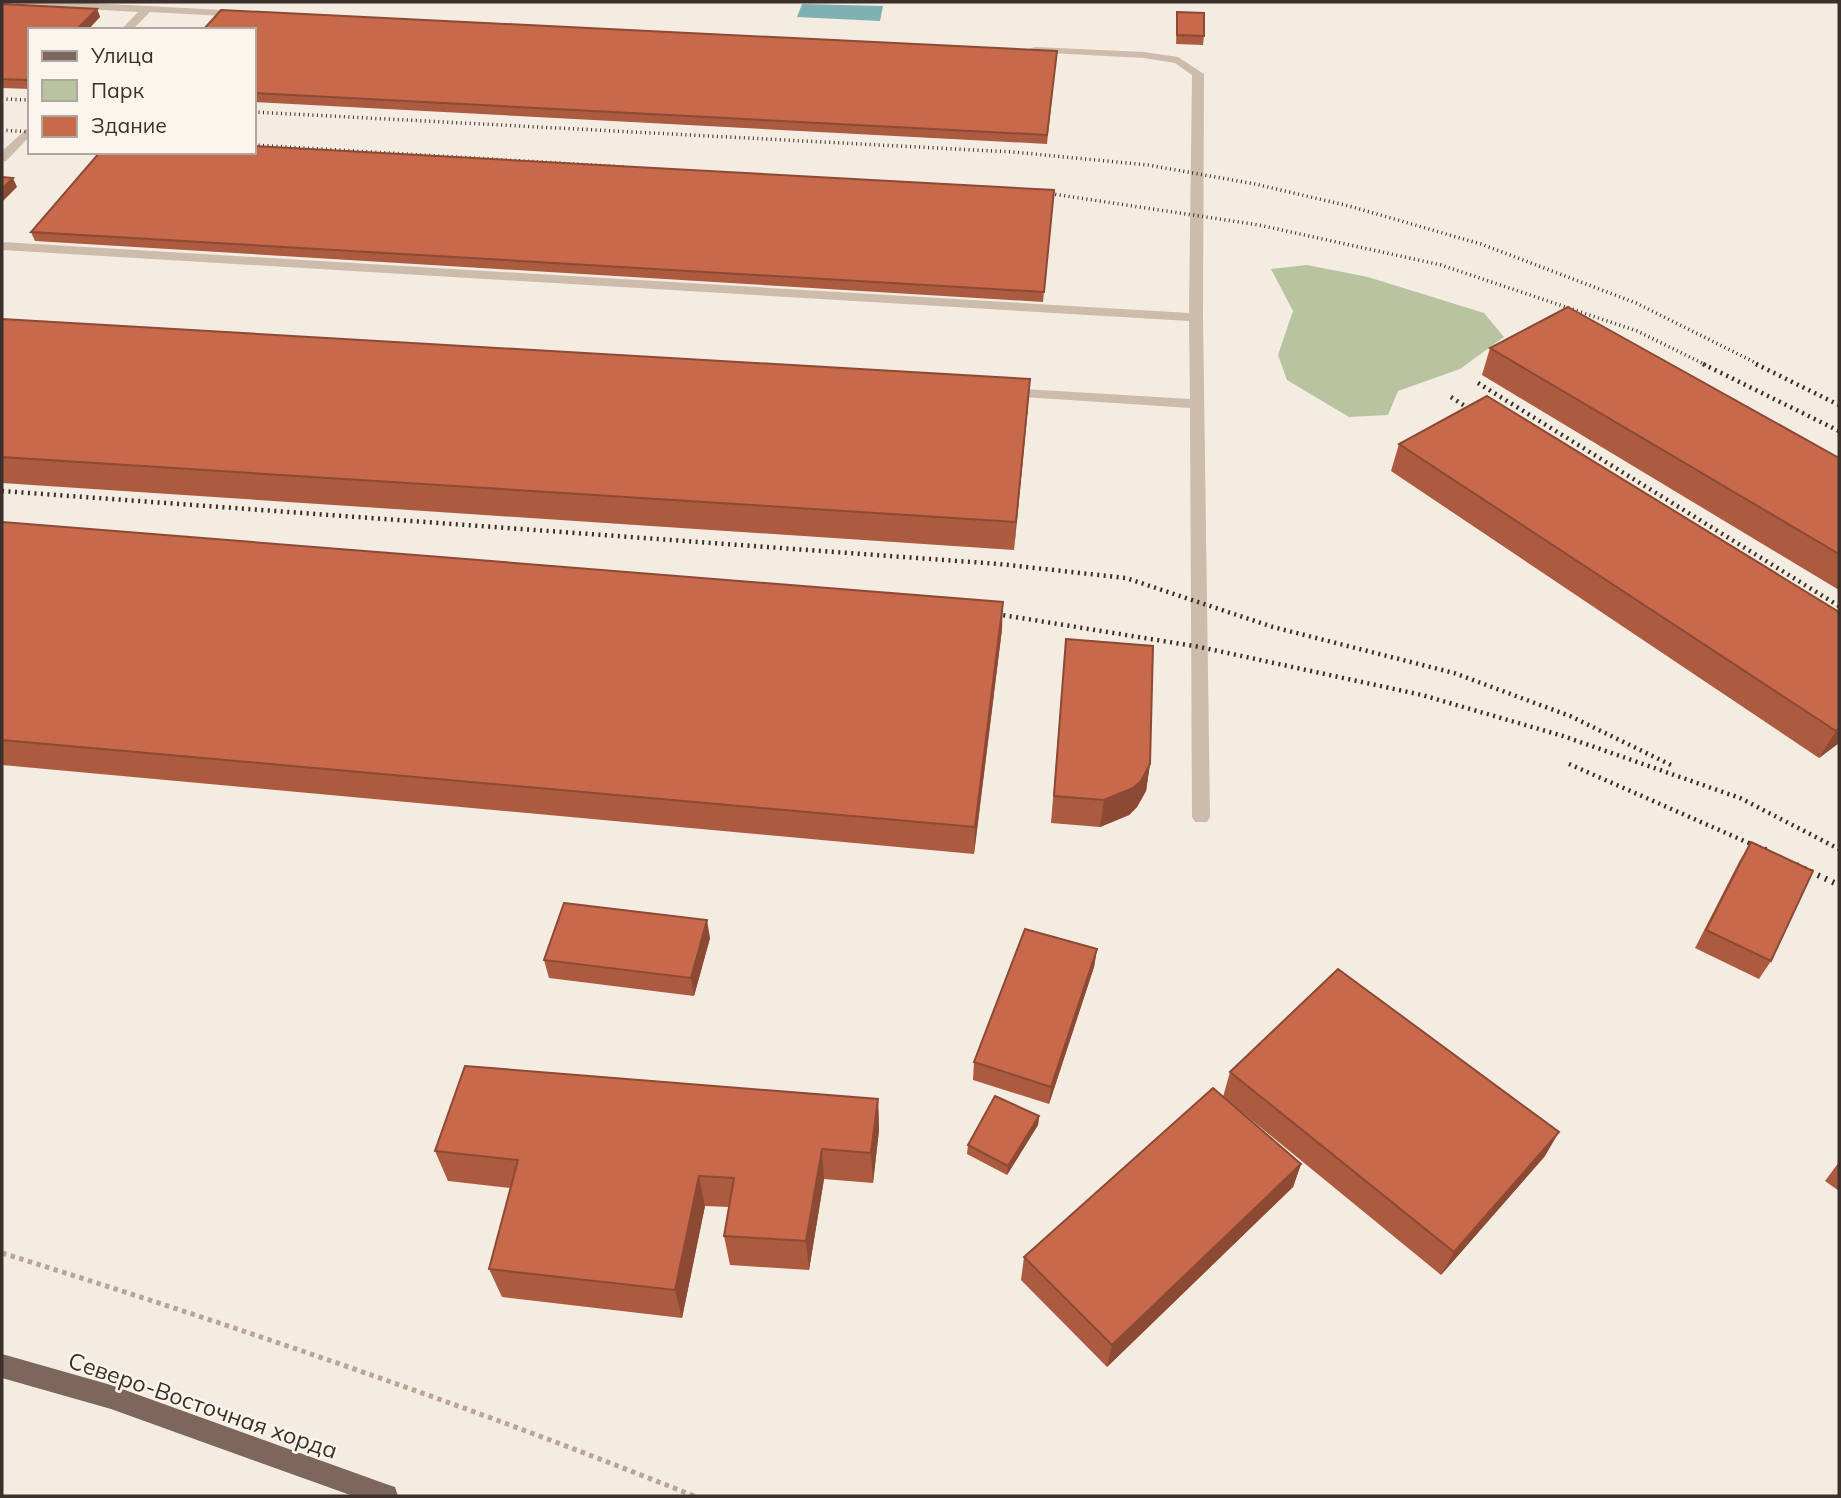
<svg xmlns="http://www.w3.org/2000/svg" width="1841" height="1498" font-family="Mulish,sans-serif">
  <style>
    .green { fill: #b8c4a0 }
    .water { fill: #7fb0b2 }
    .lines { fill: none; stroke-linecap: round; stroke-linejoin: round }
    .path { stroke: #b9a596; stroke-width: 5; stroke-dasharray: 4.5 4.5; stroke-linecap: butt }
    .service { fill: #cdbbac; fill-rule: evenodd }
    .primary { fill: #7d675c; fill-rule: evenodd }
    .rail-far2 { stroke: #3b302b; stroke-width: 3.5; stroke-dasharray: 1 3.5; stroke-linecap: butt }
    .rail-far1 { stroke: #3b302b; stroke-width: 4.5; stroke-dasharray: 2 4.5; stroke-linecap: butt }
    .rail { stroke: #3b302b; stroke-width: 6; stroke-dasharray: 2 6; stroke-linecap: butt }
    .wall { fill: #ac5a40 }
    .shaded-wall { fill: #8c4a34 }
    .building { fill: #c8694b; stroke: #8c4a34; stroke-width: 2 }
    .labels { text-anchor: middle; dominant-baseline: central; stroke-width: 5; stroke-linejoin: round; paint-order: stroke }
    .near-street-label { font-size: 23px; fill: #3b302b; stroke: #fbf5ee }
  </style>
  <rect width="100%" height="100%" fill="#f4ebe1"/>
  <polygon class="green" points="1307,265 1368,277 1484,313 1504,337 1460,369 1398,391 1388,415 1349,417 1287,380 1278,355 1293,311 1271,269"/>
  <polygon class="water" points="802,4 883,6 880,21 797,17"/>
  <g class="lines">
    <path class="path" d="M 2,1253 C 236,1326 467,1405 694,1496"/>
    <g class="service">
      <polygon points="14,2 72,2 241,11 246,14 241,17 150,12 132,30 121,30 138,12 19,5"/>
      <polygon points="1035,47 1144,52 1178,57 1204,74 1203,317 1210,817 1207,822 1195,822 1192,817 1190,408 1008,396 1001,392 1008,388 1190,399 1189,321 2,250 2,242 1189,313 1192,75 1175,63 1144,58 1031,52 1031,48"/>
      <polygon points="30,126 30,136 6,161 2,162 2,151"/>
    </g>
    <polygon class="primary" points="2,1354 111,1385 386,1484 395,1487 398,1496 353,1496 111,1409 2,1378"/>
    <g class="rail-far2">
      <polyline points="2,99 30,100"/>
      <polyline points="254,112 1013,152 1148,165 1255,184 1349,206 1481,244 1636,303 1760,365"/>
      <polyline points="2,130 30,132"/>
      <polyline points="254,145 625,167"/>
      <polyline points="1033,191 1259,225 1441,265 1637,331 1706,365"/>
    </g>
    <g class="rail-far1">
      <polyline points="1703,364 1839,431"/>
      <polyline points="1756,364 1839,405"/>
      <polyline points="1478,383 1839,606"/>
      <polyline points="1451,397 1482,417"/>
      <polyline points="2,491 999,564 1126,578 1273,627 1454,673 1570,716 1671,765"/>
      <polyline points="984,612 1200,647 1422,695 1563,736 1740,798 1839,849"/>
      <polyline points="1569,764 1767,851"/>
    </g>
    <g class="rail">
      <polyline points="1764,849 1767,851"/>
      <polyline points="1796,865 1839,885"/>
    </g>
  </g>
  <g class="wall">
    <polygon points="2,4 97,9 100,17 30,30 30,89 2,88"/>
    <polygon points="1177,12 1204,36 1203,45 1176,44"/>
    <polygon points="254,30 1056,59 1047,144 254,102"/>
    <polygon points="1054,190 1043,302 35,241 31,232"/>
    <polygon points="2,319 1028,406 1014,550 2,483"/>
    <polygon points="1490,348 1839,458 1839,590 1482,375"/>
    <polygon points="1399,444 1839,612 1839,743 1819,758 1391,471"/>
    <polygon points="2,522 1002,629 974,854 2,765"/>
    <polygon points="1066,639 1150,764 1146,791 1137,807 1129,815 1100,827 1051,823"/>
    <polygon points="1751,842 1771,961 1759,979 1695,948 1740,860"/>
    <polygon points="710,938 694,996 549,978 544,960"/>
    <polygon points="1097,949 1094,967 1049,1104 973,1080 974,1062"/>
    <polygon points="1230,1072 1545,1156 1441,1275 1232,1104 1301,1164 1293,1187 1107,1367 1021,1280 1024,1257 1223,1097"/>
    <polygon points="878,1099 879,1130 873,1183 824,1179 809,1270 730,1265 724,1236 729,1207 705,1206 682,1318 502,1297 489,1269 511,1188 448,1181 435,1151"/>
    <polygon points="1039,1116 1038,1125 1007,1175 967,1154 968,1145"/>
    <polygon points="1839,1162 1839,1191 1825,1181"/>
  </g>
  <g class="shaded-wall">
    <polygon points="97,9 100,17 88,30 76,30"/>
    <polygon points="30,77 30,88 26,80"/>
    <polygon points="13,178 17,187 2,202 2,189"/>
    <polygon points="1030,379 1028,406 1014,550 1016,522"/>
    <polygon points="1003,602 1002,629 974,854 975,827"/>
    <polygon points="1839,728 1839,743 1819,758 1836,731"/>
    <polygon points="1150,764 1146,791 1137,807 1129,815 1100,827 1104,800"/>
    <polygon points="707,920 710,938 694,996 691,978"/>
    <polygon points="1097,949 1094,967 1049,1104 1051,1087"/>
    <polygon points="878,1099 879,1130 873,1183 871,1153"/>
    <polygon points="1039,1116 1038,1125 1007,1175 1008,1166"/>
    <polygon points="1559,1132 1545,1156 1441,1275 1454,1252"/>
    <polygon points="822,1149 824,1179 809,1270 806,1241"/>
    <polygon points="1301,1164 1293,1187 1107,1367 1112,1345"/>
    <polygon points="699,1176 705,1206 682,1318 675,1290"/>
  </g>
  <g class="building">
    <polygon points="2,4 97,9 76,30 30,30 30,77 26,80 2,79"/>
    <polygon points="221,10 1057,51 1047,135 254,93 254,30 203,30"/>
    <polygon points="1177,12 1204,13 1204,36 1177,35"/>
    <polygon points="254,146 1054,190 1044,292 31,232 100,152 254,152"/>
    <polygon points="2,177 13,178 2,189"/>
    <polygon points="1568,307 1839,458 1839,554 1490,348"/>
    <polygon points="2,319 1030,379 1016,522 2,457"/>
    <polygon points="1487,396 1839,612 1839,728 1836,731 1399,444"/>
    <polygon points="2,522 1003,602 975,827 2,740"/>
    <polygon points="1066,639 1153,646 1150,764 1141,781 1133,788 1104,800 1054,796"/>
    <polygon points="1751,842 1813,871 1771,961 1706,930"/>
    <polygon points="564,903 707,920 691,978 544,960"/>
    <polygon points="1025,929 1097,949 1051,1087 974,1062"/>
    <polygon points="1338,969 1559,1132 1454,1252 1230,1072"/>
    <polygon points="465,1066 878,1099 871,1153 822,1149 806,1241 724,1236 734,1178 699,1176 675,1290 489,1269 518,1160 435,1151"/>
    <polygon points="1213,1088 1301,1164 1112,1345 1024,1257"/>
    <polygon points="995,1096 1039,1116 1008,1166 968,1145"/>
  </g>
  <g class="labels">
    <g class="near-street-label">
      <text transform="translate(203 1405) rotate(19)">Северо-Восточная хорда</text>
    </g>
  </g>
  <rect width="1841" height="1498" fill="none" stroke="#3b302b" stroke-width="7"/>
  <rect x="28" y="28" width="228" height="126" fill="#fbf5ee" stroke="#aea6a0" stroke-width="2"/>
  <rect x="42" y="51" width="35" height="10" fill="#7d675c" stroke="#aea6a0" stroke-width="2"/>
  <text x="91" y="63" font-size="21" fill="#3b302b">Улица</text>
  <rect x="42" y="80" width="35" height="21" fill="#b8c4a0" stroke="#aea6a0" stroke-width="2"/>
  <text x="91" y="98" font-size="21" fill="#3b302b">Парк</text>
  <rect x="42" y="116" width="35" height="21" fill="#c8694b" stroke="#aea6a0" stroke-width="2"/>
  <text x="91" y="133" font-size="21" fill="#3b302b">Здание</text>
</svg>
